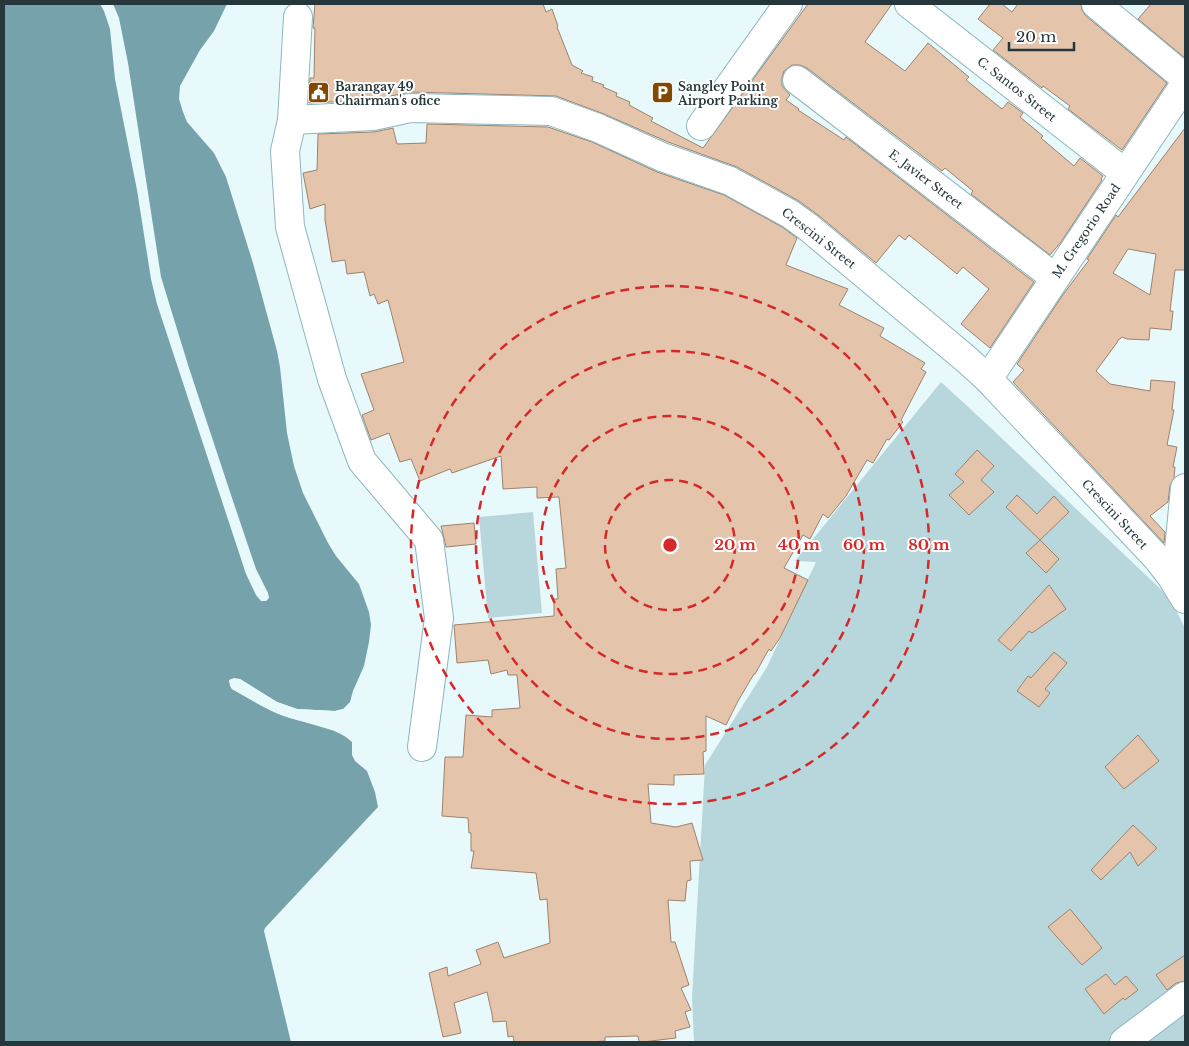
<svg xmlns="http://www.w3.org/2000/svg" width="1189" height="1046" font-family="'Libre Baskerville',serif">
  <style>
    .green { fill: #b8d7dc }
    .water { fill: #76a3ab }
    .pier { fill: #e8f9fc }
    .building { fill: #e4c5ab; stroke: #9d826c; fill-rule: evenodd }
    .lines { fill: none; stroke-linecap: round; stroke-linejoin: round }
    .minor-casing { stroke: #8cb6be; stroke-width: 30 }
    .minor { stroke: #fff; stroke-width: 28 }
    .ring { fill: none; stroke: #d62828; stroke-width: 2.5; stroke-dasharray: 9 6 }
    .labels { text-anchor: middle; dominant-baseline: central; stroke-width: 4; stroke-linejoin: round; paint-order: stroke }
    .poi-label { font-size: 12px; font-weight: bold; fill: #25373a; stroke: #fff; text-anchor: start }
    .street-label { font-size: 12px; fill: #25373a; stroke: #fff }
    .centre { fill: #d62828; stroke: #fff; stroke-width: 2.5 }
    .ring-label { font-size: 15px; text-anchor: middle; font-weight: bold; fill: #d62828; stroke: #fff; stroke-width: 4; stroke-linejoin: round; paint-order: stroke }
  </style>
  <rect width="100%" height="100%" fill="#e8f9fc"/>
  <g class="green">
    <polygon points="941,382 991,428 1170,598 1185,628 1185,1042 694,1042 692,997 705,765 767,667 816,562 795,561"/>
    <polygon points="533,512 542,613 488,618 479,517"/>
  </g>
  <path class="water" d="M 4,4 L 227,4 L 214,31 L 200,50 L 180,86 L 179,99 L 183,112 L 187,122 L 214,153 L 226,177 L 253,263 L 277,351 L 280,367 L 287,433 L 294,466 L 303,493 L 328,543 L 336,556 L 359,584 L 369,612 L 371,625 L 369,642 L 364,666 L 353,691 L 350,702 L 343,709 L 335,711 L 297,709 L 277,702 L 240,679 L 229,680 L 232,689 C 248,698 265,709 284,716 C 306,724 334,725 352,742 L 352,755 L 355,761 L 367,771 L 375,792 L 378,807 L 265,928 L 264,931 L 291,1042 L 4,1042 Z"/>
  <g class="pier">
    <polygon points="100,4 113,4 119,18 128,63 161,277 189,368 233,501 256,569 268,593 269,598 266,601 261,601 256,595 246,574 157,304 151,279 137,190 115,79 110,29 104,11"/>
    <polygon points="234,678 240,679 277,702 297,709 335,711 343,709 343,711 336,713 296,711 276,704 239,681 234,680 232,681 234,687 273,709 285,714 336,729 345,733 345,736 335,731 284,716 272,711 232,689 230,686 229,680"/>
  </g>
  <g class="building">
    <polygon points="315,4 543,4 546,12 552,9 558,26 557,27 572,65 583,71 581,73 593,77 592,81 604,85 603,87 617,93 616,96 630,102 629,105 653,118 651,121 703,148 808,4 892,4 865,42 905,71 928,43 969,77 966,80 1002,109 1008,102 1023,113 1020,117 1043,136 1041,138 1074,166 1080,158 1103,176 1101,179 1102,180 1061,242 1050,255 971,194 973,191 945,168 942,171 807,68 800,65 792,65 784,71 782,77 782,86 790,95 786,100 799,109 798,110 844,140 846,137 1034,282 990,348 961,324 989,289 963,267 957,274 909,235 905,240 899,235 876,263 818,215 799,201 737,167 668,142 604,114 556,96 410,92 371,100 309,103 310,78 314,78 315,28 313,28"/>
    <polygon points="990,4 1002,4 1012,12 1018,4 1081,4 1082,10 1086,16 1167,83 1122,150 1068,109 1070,106 1043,86 1042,88 993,50 1003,38 978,19"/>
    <polygon points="1151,4 1185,4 1185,58 1138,19"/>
    <polygon points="427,124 548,127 592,142 657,172 724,195 782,227 797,238 786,265 848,289 839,305 884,328 880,336 925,363 921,369 926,372 901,420 903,422 889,440 887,439 873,463 867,460 846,496 828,518 823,514 810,539 803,535 784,568 808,580 780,638 771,651 769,649 755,674 754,674 738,701 726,725 706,716 706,751 703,752 704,774 674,775 674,785 648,784 651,823 676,827 692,823 703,860 690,861 691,880 687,881 685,901 668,900 671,942 675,942 689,985 681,988 691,1010 685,1012 690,1027 675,1031 676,1038 642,1042 639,1042 638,1036 605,1037 605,1041 589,1042 514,1042 513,1036 508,1037 506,1021 493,1022 492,1014 487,992 454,1003 461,1033 443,1037 429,973 447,967 448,976 481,964 476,950 498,942 504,958 550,943 547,899 540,900 536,873 471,868 474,851 471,851 471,833 469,833 468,818 442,816 445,757 463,757 466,715 492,717 492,710 520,708 517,675 508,675 507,670 491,674 488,660 457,663 454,625 554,616 554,599 558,599 556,569 566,568 559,497 537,498 537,487 503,489 501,456 452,473 450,469 420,481 411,459 400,462 389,433 371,440 362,415 374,410 361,374 404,362 388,300 378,304 374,294 370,296 364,272 347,274 345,260 332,262 325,220 325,204 310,209 303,173 317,170 318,134 374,132 393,128 397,144 426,143"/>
    <path d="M 1185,128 L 1185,270 L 1175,270 L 1170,311 L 1173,311 L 1171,330 L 1150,328 L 1149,340 L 1127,339 L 1122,337 L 1120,339 L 1119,339 L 1116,344 L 1096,371 L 1110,384 L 1150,391 L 1151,380 L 1175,382 L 1172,410 L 1174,410 L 1167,445 L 1177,447 L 1173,467 L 1175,467 L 1174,478 L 1170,486 L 1168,502 L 1150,516 L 1165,532 L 1164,543 L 1013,382 L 1024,370 L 1017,364 L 1062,296 L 1089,260 L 1087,259 L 1116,215 L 1118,217 ZM 1128,249 L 1156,254 L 1150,295 L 1113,273 Z"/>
    <polygon points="977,450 994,466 981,480 994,492 969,515 949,495 964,482 955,474"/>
    <polygon points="1017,495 1037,514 1054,496 1069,512 1040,540 1006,507"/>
    <polygon points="474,523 476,544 446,547 444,538 441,526"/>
    <polygon points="1040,540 1059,559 1046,573 1026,553"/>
    <polygon points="1049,585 1066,609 1032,633 1029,631 1011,651 998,640"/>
    <polygon points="1054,652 1067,663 1045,689 1050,693 1039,707 1017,691 1028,676 1031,678"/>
    <polygon points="1138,735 1159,761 1124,789 1105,767"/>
    <polygon points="1133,825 1157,848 1138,866 1130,852 1101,880 1091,870"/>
    <polygon points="1070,909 1102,948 1082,965 1048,927"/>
    <polygon points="1185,955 1185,981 1176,983 1167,990 1156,975"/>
    <polygon points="1106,974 1115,985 1126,976 1138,990 1125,1000 1123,998 1104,1014 1085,989"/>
  </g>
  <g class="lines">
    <defs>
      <g id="minor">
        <polyline points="909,4 1125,173"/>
        <polyline points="1096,4 1185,78"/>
        <polyline points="797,80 1055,278"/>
        <polyline points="292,120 298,17"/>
        <polyline points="701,126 788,4"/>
        <polyline points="988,379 1185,84"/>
        <polyline points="1171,576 1179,550 1185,488"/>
        <polyline points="422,747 439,618 429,540 362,461 332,379 290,227 285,151 292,120 373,116 410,108 551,111 598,128 662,157 730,181 790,214 808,227 966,359 988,379 1157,558 1171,576 1185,599"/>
        <polyline points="1124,1042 1185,996"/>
      </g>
    </defs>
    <use href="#minor" class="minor-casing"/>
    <use href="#minor" class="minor"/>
  </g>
  <g class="ring">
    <circle cx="670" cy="545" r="65"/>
    <circle cx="670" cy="545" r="129"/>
    <circle cx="670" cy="545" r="194"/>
    <circle cx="670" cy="545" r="259"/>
  </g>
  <defs>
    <symbol id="civic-square" viewBox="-11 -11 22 22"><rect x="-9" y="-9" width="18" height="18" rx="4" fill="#834800" stroke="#fff"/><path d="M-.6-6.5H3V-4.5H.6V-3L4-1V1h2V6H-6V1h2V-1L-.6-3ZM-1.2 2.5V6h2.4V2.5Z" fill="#fff"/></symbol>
    <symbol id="parking-square" viewBox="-11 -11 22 22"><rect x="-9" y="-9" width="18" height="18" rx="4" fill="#834800" stroke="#fff"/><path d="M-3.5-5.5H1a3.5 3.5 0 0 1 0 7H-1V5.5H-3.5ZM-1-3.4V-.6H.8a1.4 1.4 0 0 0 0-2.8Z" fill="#fff"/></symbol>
  </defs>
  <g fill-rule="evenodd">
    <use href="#civic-square" x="306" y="80" width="25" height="25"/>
    <use href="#parking-square" x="650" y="80" width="25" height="25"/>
  </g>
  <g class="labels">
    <g class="poi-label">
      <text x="335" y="86">Barangay 49<tspan x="335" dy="14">Chairman's ofice</tspan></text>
      <text x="678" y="86">Sangley Point<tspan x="678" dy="14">Airport Parking</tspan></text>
    </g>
    <g class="street-label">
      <text transform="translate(1017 89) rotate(38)">C. Santos Street</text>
      <text transform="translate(926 179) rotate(37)">E. Javier Street</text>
      <text transform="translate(1086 231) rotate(-56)">M. Gregorio Road</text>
      <text transform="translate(819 238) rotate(38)">Crescini Street</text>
      <text transform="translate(1115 514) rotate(47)">Crescini Street</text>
    </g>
  </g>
  <circle cx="670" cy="545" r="8" class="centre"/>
  <g class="ring-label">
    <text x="735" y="550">20 m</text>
    <text x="799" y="550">40 m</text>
    <text x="864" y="550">60 m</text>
    <text x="929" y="550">80 m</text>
  </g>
  <rect width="1189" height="1046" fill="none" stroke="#25373a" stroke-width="10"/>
  <path d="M1009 42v8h65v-8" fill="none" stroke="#25373a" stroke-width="2.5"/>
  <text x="1016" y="42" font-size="15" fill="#25373a" stroke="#ffffff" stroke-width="4" paint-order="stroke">20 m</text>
</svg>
